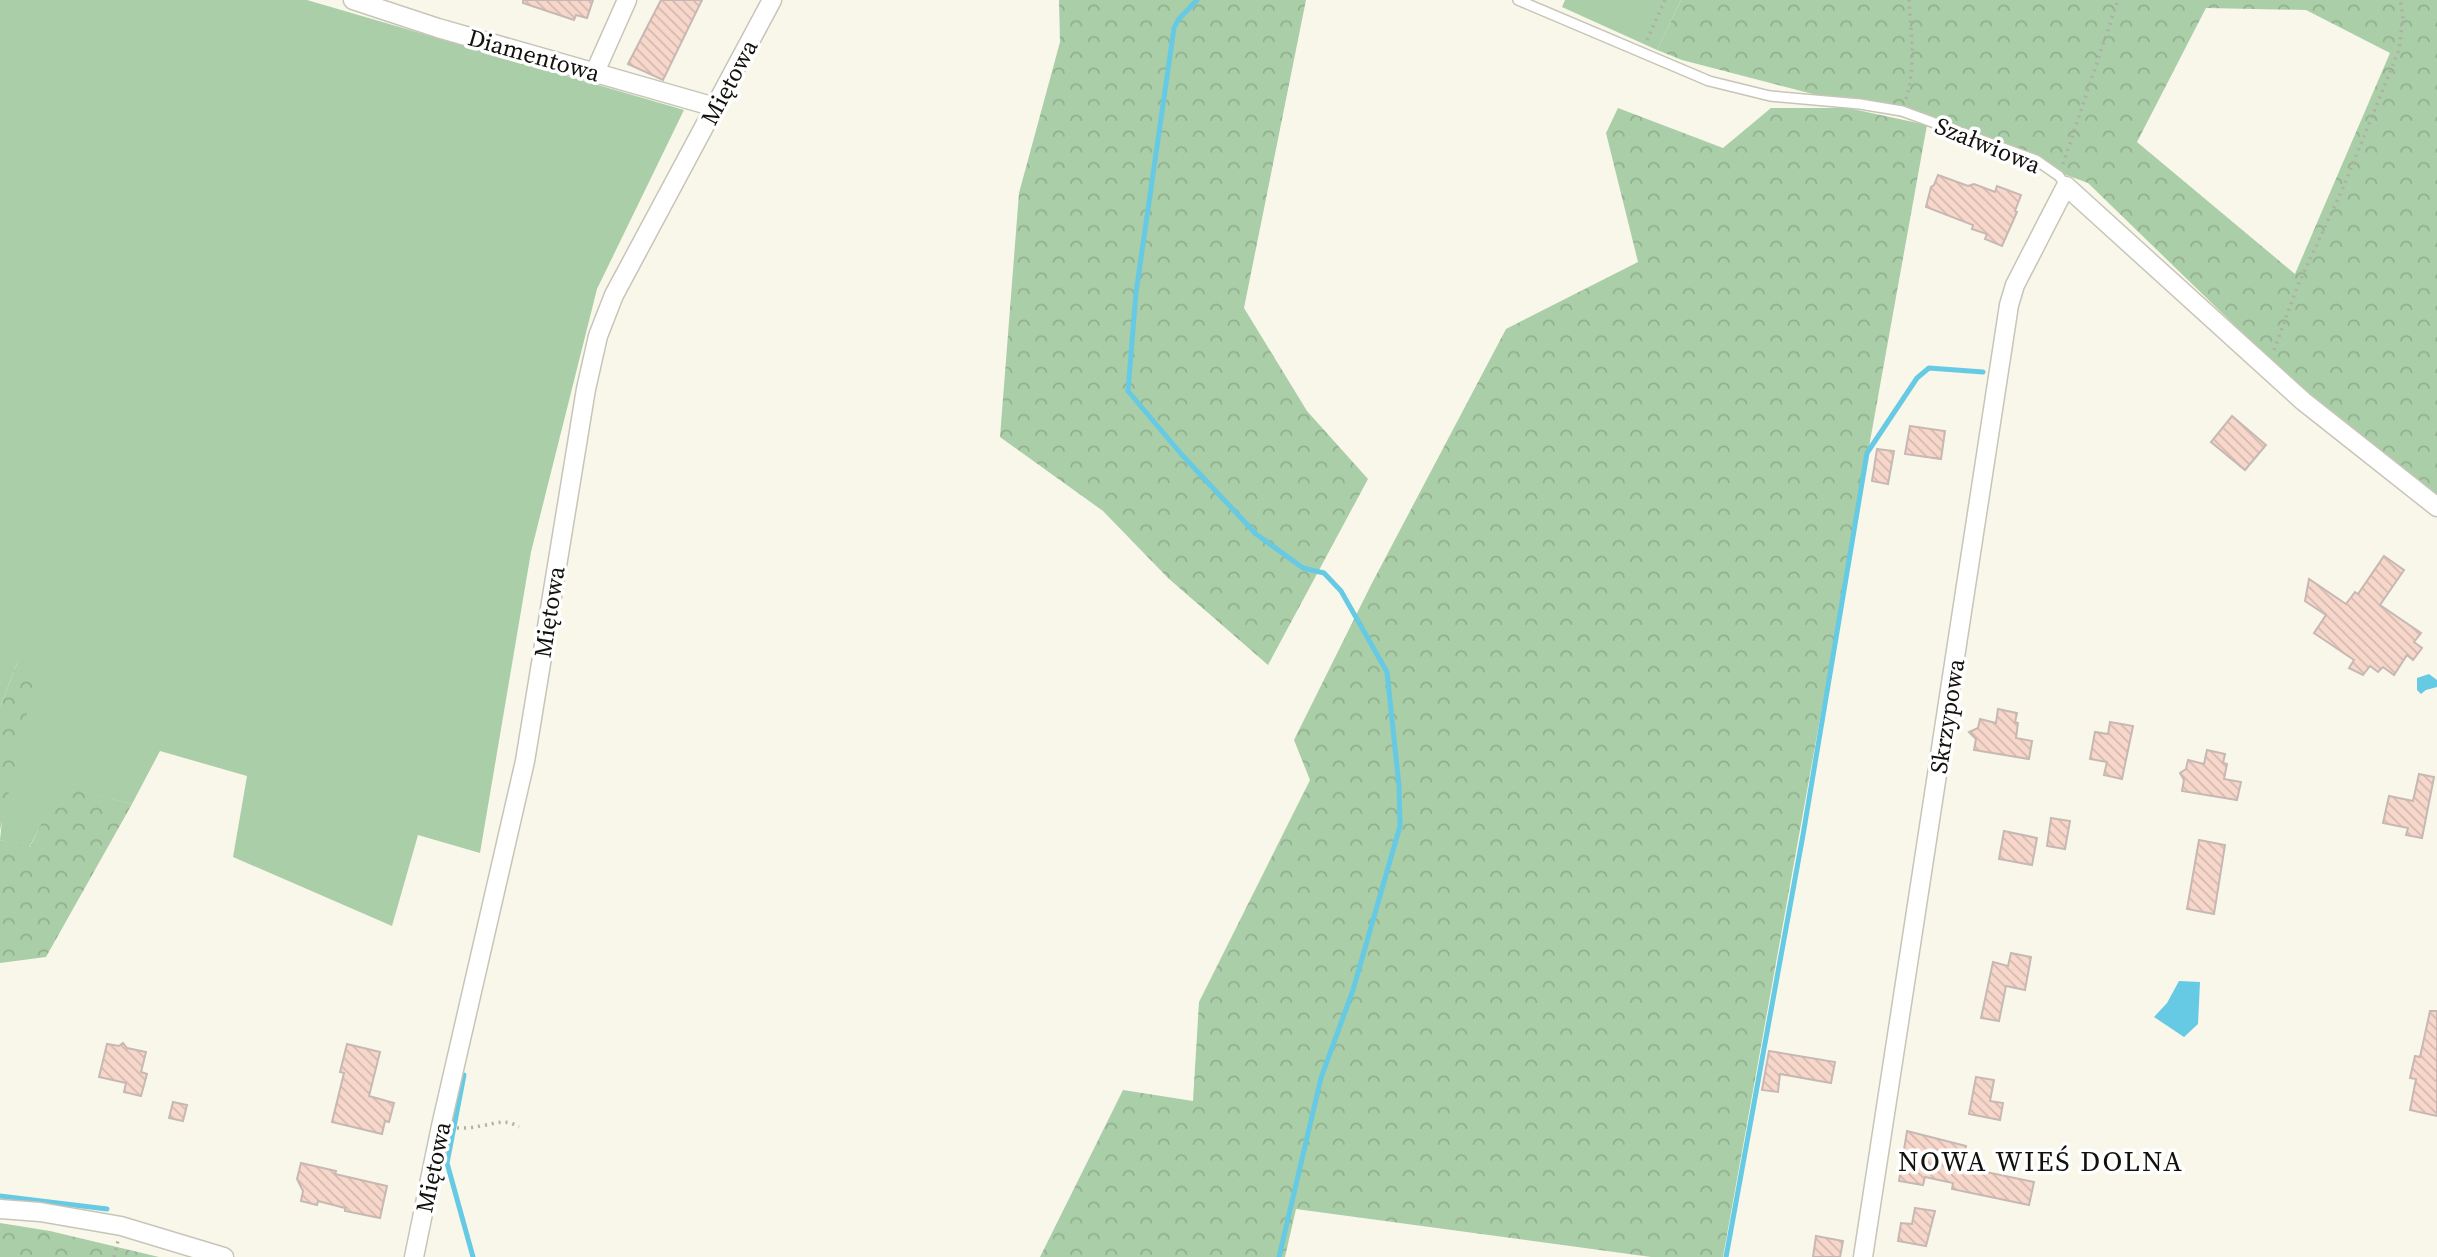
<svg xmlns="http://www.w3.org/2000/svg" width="2437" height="1257" font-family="'Source Serif 4',serif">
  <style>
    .green { fill: #aacea7 }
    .forest { fill: url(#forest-crowns); fill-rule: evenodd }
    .water { fill: #66cae4 }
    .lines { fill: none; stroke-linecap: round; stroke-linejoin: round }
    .stream { stroke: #66cae4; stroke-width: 5 }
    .building { fill: url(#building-back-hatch); stroke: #c7b8b3; stroke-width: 2 }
    .lane-casing { stroke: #c7c5b8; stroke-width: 12 }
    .street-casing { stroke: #c7c5b8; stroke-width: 21 }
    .path { stroke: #b0afa4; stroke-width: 3.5; stroke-dasharray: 2 5; stroke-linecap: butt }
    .lane { stroke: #fff; stroke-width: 9 }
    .street { stroke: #fff; stroke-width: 18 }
    .labels { text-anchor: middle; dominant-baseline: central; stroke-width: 7; stroke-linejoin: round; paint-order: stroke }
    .street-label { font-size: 24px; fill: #12110d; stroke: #fff }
    .quarter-label { font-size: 28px; letter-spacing: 2px; fill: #12110d; stroke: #fff }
  </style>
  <defs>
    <pattern id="forest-crowns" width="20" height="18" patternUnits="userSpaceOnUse" patternTransform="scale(1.75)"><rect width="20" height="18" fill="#aacea7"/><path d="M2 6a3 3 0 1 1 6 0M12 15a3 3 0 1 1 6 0" fill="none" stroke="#91b08f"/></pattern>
    <pattern id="building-back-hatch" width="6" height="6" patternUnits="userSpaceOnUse" patternTransform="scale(1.75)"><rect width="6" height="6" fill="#f8d7cb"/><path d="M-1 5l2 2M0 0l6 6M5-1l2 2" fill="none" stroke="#d4b8ad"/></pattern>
  </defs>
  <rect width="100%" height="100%" fill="#f9f7e9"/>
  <g class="green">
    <polygon points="0,0 307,0 684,110 597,289 531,552 480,853 418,835 392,926 233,857 247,776 160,751 132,804 61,787 29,848 0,840 18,661 0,707"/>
    <polygon points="1565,0 1681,0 1657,50 1562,7"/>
  </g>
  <g class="forest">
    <polygon points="1059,0 1306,0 1244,308 1307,411 1368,479 1268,665 1168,578 1103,511 1000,437 1019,193 1060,42"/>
    <path d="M 1681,0 L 2437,0 L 2437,495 L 2292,381 L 2088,183 L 1928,124 L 1682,60 L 1657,50 ZM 2206,8 L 2306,10 L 2390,53 L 2295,274 L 2137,142 Z"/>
    <polygon points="1618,108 1723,148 1771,108 1848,108 1927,125 1723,1257 1651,1257 1296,1209 1285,1257 1040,1257 1123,1090 1193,1101 1199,1002 1310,780 1294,740 1371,585 1506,329 1638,262 1606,133"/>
    <polygon points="18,661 38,666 0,830 0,707"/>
    <polygon points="60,786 132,804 46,957 0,963 0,840 30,847"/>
    <polygon points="0,1223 50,1231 159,1257 0,1257"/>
  </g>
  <g class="water">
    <polygon points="2429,674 2437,680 2437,687 2426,690 2421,694 2417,690 2417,678"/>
    <polygon points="2179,981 2200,982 2198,1024 2184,1037 2154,1017 2167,1003"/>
  </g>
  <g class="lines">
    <g class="stream">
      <polyline points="1197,0 1178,20 1174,28 1136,293 1128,391 1182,455 1256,534 1303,568 1324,573 1341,591 1387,672 1399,786 1400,826 1353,990 1321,1078 1279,1257"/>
      <polyline points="464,1075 447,1163 473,1257"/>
      <polyline points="0,1196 107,1209"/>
      <polyline points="1726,1257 1803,835 1867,453 1917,378 1929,368 1983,372"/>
    </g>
  </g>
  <g class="building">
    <polygon points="523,0 593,0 587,18 576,15 574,20 523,3"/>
    <polygon points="661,0 702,0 663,80 628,64"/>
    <polygon points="1938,175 1968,186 1974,184 1995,192 1997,186 2021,195 2015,211 2017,212 2002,246 1985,239 1987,234 1972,229 1973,225 1926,207 1931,187 1934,185"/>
    <polygon points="2232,416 2266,445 2245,470 2211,442"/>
    <polygon points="1910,426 1945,431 1941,459 1905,454"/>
    <polygon points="1877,449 1894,451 1888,484 1872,481"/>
    <polygon points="2384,556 2404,570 2380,605 2421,633 2414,642 2422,648 2413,660 2407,655 2394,675 2383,667 2378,672 2370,666 2363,675 2349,668 2354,660 2314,633 2326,615 2305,601 2309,579 2346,604 2355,592 2358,594"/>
    <polygon points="1998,709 2017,713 2015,722 2018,723 2016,738 2032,741 2029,759 1974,750 1976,739 1969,732 1978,728 1980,719 1996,723"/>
    <polygon points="2110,722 2133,726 2122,779 2104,775 2107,762 2090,759 2095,732 2108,734"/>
    <polygon points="2207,750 2225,754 2223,763 2227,764 2224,779 2241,782 2237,800 2182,791 2184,780 2180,773 2186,769 2188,760 2204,764"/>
    <polygon points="2419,774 2434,777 2422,838 2406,835 2408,828 2383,823 2389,796 2413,801"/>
    <polygon points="2051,818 2070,821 2065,849 2047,846"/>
    <polygon points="2004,831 2037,838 2032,865 1999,859"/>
    <polygon points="2199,840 2225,845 2214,914 2187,909"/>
    <polygon points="2011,953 2031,957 2025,990 2006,986 1999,1021 1981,1018 1993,962 2008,966"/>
    <polygon points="2430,1011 2437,1011 2437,1116 2410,1110 2416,1079 2410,1078 2415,1056 2420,1057"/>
    <polygon points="123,1043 127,1048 146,1052 141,1072 147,1074 141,1096 124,1092 126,1083 99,1077 107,1044 119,1046"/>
    <polygon points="347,1044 380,1052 369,1096 394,1103 389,1122 385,1121 382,1134 332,1122 344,1073 340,1072"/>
    <polygon points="1769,1051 1835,1062 1831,1083 1780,1074 1778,1092 1762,1090"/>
    <polygon points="1976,1077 1994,1080 1990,1101 2003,1103 2000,1120 1969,1114"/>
    <polygon points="173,1102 187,1105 183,1121 169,1118"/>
    <polygon points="1907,1131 1966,1146 1962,1167 2034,1182 2029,1205 1952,1189 1953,1183 1925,1177 1923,1185 1899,1181"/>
    <polygon points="301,1163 336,1171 335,1174 387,1186 380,1218 345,1211 345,1208 318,1201 317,1205 301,1201 303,1191 297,1179"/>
    <polygon points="1915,1208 1935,1211 1926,1246 1898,1241 1901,1223 1912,1224"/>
    <polygon points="1816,1236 1843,1241 1840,1257 1813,1257"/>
  </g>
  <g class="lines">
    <defs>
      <polyline id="lane" points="1518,0 1709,81 1770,96 1860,104 1902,111 2036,160 2059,176 2066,186"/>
      <g id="street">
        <polyline points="353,0 438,28 715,107"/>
        <polyline points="595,72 627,0"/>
        <polyline points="0,1209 40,1212 121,1226 224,1257"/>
        <polyline points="414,1257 441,1126 525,761 586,389 598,336 614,295 772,0"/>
        <polyline points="1863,1257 2009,305 2015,285 2066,186 2303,401 2437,507"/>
      </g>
    </defs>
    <use href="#lane" class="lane-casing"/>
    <use href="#street" class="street-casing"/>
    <g class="path">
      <polyline points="1647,40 1665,0"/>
      <path d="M 1906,99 C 1916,67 1911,33 1909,0"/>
      <polyline points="2063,164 2118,0"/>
      <polyline points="2274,350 2298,285 2343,188 2399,50 2403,16 2400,0"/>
      <path d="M 457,1128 C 465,1128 473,1128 480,1126 C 496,1124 504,1118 519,1127"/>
      <polyline points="114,1257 118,1241"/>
    </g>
    <use href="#lane" class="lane"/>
    <use href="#street" class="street"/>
  </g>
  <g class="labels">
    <g class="street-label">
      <text transform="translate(534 55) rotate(16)">Diamentowa</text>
      <text transform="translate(729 82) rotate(-62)">Miętowa</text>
      <text transform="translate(1988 145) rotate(22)">Szałwiowa</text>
      <text transform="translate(549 612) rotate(-81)">Miętowa</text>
      <text transform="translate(1947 716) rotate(-81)">Skrzypowa</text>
      <text transform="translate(433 1167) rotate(-78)">Miętowa</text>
    </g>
    <g class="quarter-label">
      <text x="2041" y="1161">NOWA WIEŚ DOLNA</text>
    </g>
  </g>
</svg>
